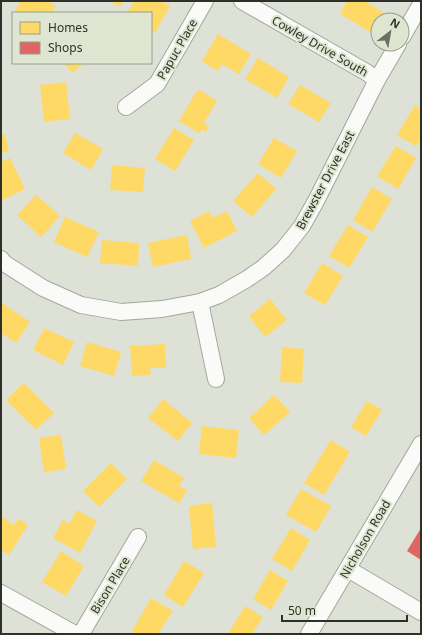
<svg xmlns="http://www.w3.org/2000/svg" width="422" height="635" font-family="'Noto Sans',sans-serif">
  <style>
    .homes { fill: #ffd966 }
    .shops { fill: #e06666 }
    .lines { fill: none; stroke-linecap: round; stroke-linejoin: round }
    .minor-casing { stroke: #a2a69d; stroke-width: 18 }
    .minor { stroke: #fafaf9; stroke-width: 16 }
    .labels { text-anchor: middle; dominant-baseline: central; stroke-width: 4; stroke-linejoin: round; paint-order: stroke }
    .street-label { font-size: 12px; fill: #2e3129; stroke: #dee6d1 }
  </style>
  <rect width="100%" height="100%" fill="#dde1d6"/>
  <g class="homes">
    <polygon points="21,1 48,1 56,6 51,13 17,13 15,11"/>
    <polygon points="109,1 123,1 120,7"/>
    <polygon points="134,1 161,1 170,6 155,33 151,30 151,13 127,13"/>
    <polygon points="347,1 365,1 384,13 380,20 378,20 378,23 372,33 340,14"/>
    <polygon points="218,34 251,54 239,74 222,64 218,71 202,61"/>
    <polygon points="258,58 289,77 277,98 245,79"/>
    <polygon points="63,63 84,63 73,73"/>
    <polygon points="66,82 70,119 44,122 40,85"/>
    <polygon points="300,85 331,103 319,122 288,104"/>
    <polygon points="198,89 217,101 204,123 209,127 206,132 202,129 199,133 179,121"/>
    <polygon points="415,105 421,109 421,139 416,146 397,135"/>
    <polygon points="174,128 194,140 175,171 155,159"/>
    <polygon points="75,133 103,149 91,170 63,153"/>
    <polygon points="5,134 9,151 1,153 1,135"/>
    <polygon points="274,138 297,151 281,178 258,164"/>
    <polygon points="396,146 416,158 398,189 377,176"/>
    <polygon points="10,158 25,189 1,201 1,162"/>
    <polygon points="112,165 145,168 143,192 110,190"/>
    <polygon points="258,173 276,189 252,217 233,201"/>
    <polygon points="372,187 392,199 372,232 353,220"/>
    <polygon points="36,195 60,216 41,237 17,215"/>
    <polygon points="209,211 212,218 227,211 237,231 204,248 190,221"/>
    <polygon points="65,217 99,232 87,257 54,242"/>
    <polygon points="348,225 368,237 349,268 329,256"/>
    <polygon points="187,235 191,259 153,267 148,243"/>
    <polygon points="102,240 139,243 138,266 100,263"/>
    <polygon points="322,263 343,276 325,305 304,293"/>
    <polygon points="270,299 287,320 265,337 249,316"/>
    <polygon points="1,302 30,322 16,343 1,333"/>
    <polygon points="44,328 74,342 63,365 33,350"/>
    <polygon points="87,342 121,352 114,376 80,366"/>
    <polygon points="165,344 166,368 150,368 151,375 132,376 130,346"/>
    <polygon points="282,347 304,349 302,383 280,382"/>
    <polygon points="24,383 54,413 36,430 6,400"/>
    <polygon points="274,395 290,412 264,435 249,418"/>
    <polygon points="163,399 192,423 178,441 148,418"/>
    <polygon points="367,401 382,410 366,436 351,427"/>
    <polygon points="202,426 239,430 236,458 199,454"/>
    <polygon points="61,435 66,469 44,472 39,438"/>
    <polygon points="331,440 350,452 324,495 304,483"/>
    <polygon points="154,460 184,478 179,486 187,490 179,503 141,481"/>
    <polygon points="111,463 127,479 99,507 83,491"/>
    <polygon points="301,489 331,506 316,532 286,515"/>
    <polygon points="212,503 216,547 193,549 189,506"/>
    <polygon points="77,510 97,521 80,553 53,538 63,520 69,524"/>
    <polygon points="1,516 14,525 19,519 28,525 9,555 1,550"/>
    <polygon points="291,528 310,540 292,571 272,559"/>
    <polygon points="61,551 84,566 66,596 42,582"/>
    <polygon points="184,561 204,573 183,607 164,595"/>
    <polygon points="270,570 288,581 271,610 253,599"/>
    <polygon points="151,598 173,611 158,634 137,634 132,631"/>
    <polygon points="245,606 263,617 252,634 228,634"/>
  </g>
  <polygon class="shops" points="421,528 421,560 407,551"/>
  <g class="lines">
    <defs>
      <g id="minor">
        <polyline points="242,1 366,72 377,80"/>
        <polyline points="402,37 421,4"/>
        <polyline points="126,107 157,84 205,1"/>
        <polyline points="1,259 4,263 43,288 81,305 121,312 162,309 200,302 219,295 247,279 263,268 283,250 302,226 316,201 377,80 398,44"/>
        <polyline points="200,302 216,379"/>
        <polyline points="348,569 421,612"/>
        <polyline points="1,593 75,634"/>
        <polyline points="81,634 138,537"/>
        <polyline points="309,634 421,444"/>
      </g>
    </defs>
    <use href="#minor" class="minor-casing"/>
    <use href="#minor" class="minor"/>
  </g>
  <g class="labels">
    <g class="street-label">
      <text transform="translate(320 46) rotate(30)">Cowley Drive South</text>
      <text transform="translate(177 49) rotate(-60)">Papuc Place</text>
      <text transform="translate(325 180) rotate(-62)">Brewster Drive East</text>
      <text transform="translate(365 539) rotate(-60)">Nicholson Road</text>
      <text transform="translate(110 585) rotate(-59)">Bison Place</text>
    </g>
  </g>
  <rect width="422" height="635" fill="none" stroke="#2e3129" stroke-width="4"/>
  <rect x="12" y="12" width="140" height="52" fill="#dee6d1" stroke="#989e8e"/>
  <rect x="20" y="22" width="20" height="12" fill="#ffd966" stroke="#989e8e"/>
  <text x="48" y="32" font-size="12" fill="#2e3129">Homes</text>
  <rect x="20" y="42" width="20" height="12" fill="#e06666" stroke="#989e8e"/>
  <text x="48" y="52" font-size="12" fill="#2e3129">Shops</text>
  <g transform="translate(390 32) rotate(31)"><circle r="19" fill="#dee6d1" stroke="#989e8e"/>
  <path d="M0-3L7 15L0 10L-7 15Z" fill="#6b6f66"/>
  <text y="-6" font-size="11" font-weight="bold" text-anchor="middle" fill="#2e3129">N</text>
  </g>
  <path d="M282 615v6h125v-6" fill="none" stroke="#2e3129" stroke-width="2"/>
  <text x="288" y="615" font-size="12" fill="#2e3129" stroke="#dee6d1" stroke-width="3" paint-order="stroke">50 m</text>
</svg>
